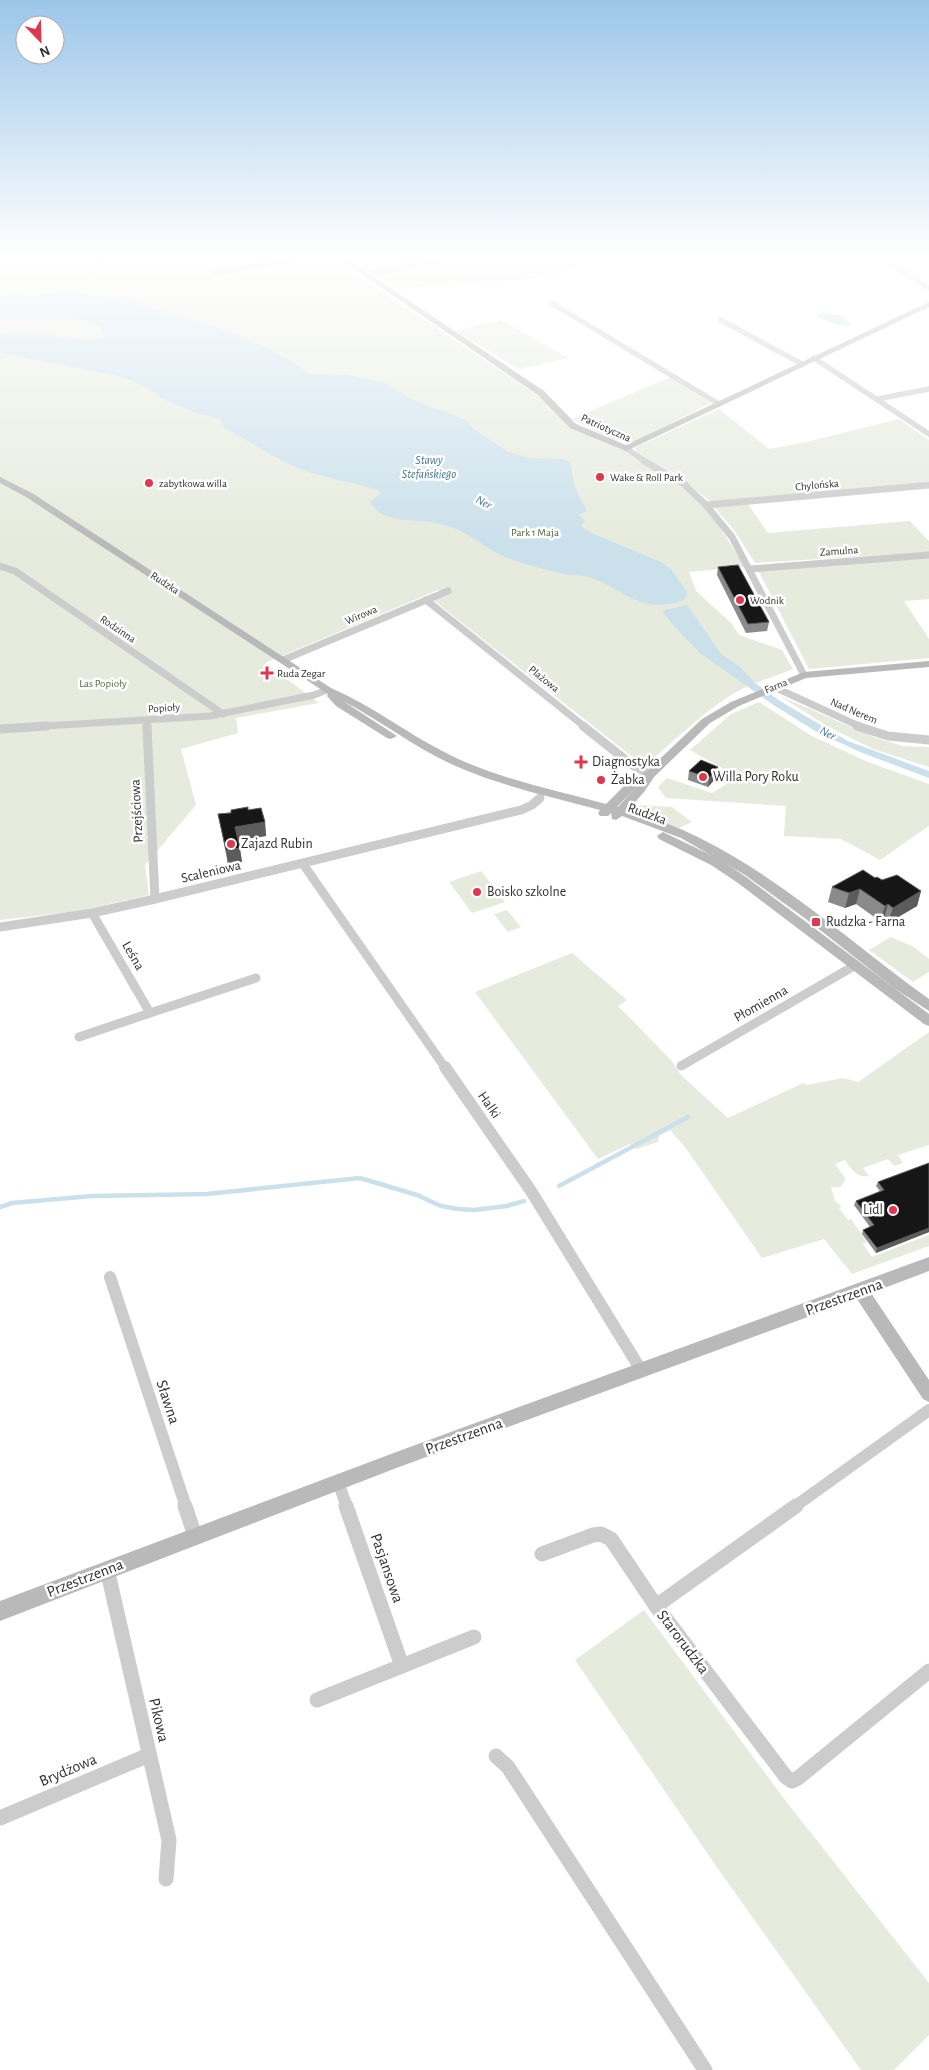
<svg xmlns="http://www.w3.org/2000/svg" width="929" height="2070" font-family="'Alegreya Sans',sans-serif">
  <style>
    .green { fill: #e6ebdd }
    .water { fill: #cae0eb }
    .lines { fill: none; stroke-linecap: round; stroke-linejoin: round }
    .stream-far1 { stroke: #cae0eb; stroke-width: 2 }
    .stream { stroke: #cae0eb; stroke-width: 4.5 }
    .street-far4 { stroke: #ccc; stroke-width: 5.5 }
    .street-far3 { stroke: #ccc; stroke-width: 7 }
    .street-far2 { stroke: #ccc; stroke-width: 9 }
    .street-far1 { stroke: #ccc; stroke-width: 12 }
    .street { stroke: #ccc; stroke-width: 15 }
    .secondary { fill: #b9b9b9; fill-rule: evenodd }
    .wall { fill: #8a8a8a }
    .shaded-wall { fill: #5c5c5c }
    .building { fill: #161616; stroke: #5c5c5c }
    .poi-dot { fill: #df374f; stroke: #fff; stroke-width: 2 }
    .labels { text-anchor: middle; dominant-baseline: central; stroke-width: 5; stroke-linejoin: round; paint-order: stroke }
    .far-street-label { font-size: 11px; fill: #2f2f2f; stroke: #fff }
    .far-poi-label { font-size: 11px; fill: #2f2f2f; stroke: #fff; text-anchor: start }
    .far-park-label { font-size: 11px; fill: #55693d; stroke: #fff }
    .far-water-label { font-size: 12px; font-style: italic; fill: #3f758e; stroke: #fff }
    .poi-label { font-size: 14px; fill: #2f2f2f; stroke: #fff; text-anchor: start }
    .street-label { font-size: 14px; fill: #2f2f2f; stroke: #fff }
    .near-street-label { font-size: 16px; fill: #2f2f2f; stroke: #fff }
  </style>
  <rect width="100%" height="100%" fill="#fff"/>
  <g class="green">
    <path d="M 0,255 L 328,255 L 543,399 L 569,426 L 627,450 L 675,479 L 708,509 L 745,567 L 689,572 L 696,591 L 731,623 L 739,635 L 782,650 L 793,669 C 777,676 758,681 742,689 C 707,707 678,739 647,763 L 640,763 L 433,600 L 446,595 L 438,590 L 265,663 L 319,703 L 236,718 L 238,733 L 181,749 L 196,805 L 145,865 L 149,895 L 78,911 L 0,920 Z"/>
    <polygon points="341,255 567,255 580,268 532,279 396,289"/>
    <polygon points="501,320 569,358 519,369 455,331"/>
    <polygon points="670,377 711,403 637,441 620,441 606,437 572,419"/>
    <polygon points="719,409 769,449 806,442 899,419 929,440 929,481 711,502 677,474 641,457 634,448"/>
    <polygon points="748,504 768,533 910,521 929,541 929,552 755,563 734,530 714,507"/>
    <polygon points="929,558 929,599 904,601 929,639 929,658 809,669 758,570"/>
    <polygon points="780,696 876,738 903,746 929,747 929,767 873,749 827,726"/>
    <polygon points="759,702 812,736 868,762 929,784 929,826 880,860 841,839 784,836 786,806 666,798 658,787 667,778 712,793 738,777 690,750 731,714"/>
    <polygon points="639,805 672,807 692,822 679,828 648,816"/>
    <polygon points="481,871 505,902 472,913 449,882"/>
    <polygon points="507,910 521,927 508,932 494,914"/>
    <polygon points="891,937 914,947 929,959 929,972 913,982 869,950"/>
    <path d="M 572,953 L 627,1000 L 618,1006 L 671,1060 L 681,1075 L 728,1118 L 803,1083 L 806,1085 L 843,1078 L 858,1082 L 929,1032 L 929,1145 L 898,1155 L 903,1163 L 894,1166 L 888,1159 L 863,1168 L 869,1176 C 856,1178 851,1169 845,1160 L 835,1164 L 844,1176 L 845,1181 L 840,1187 L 831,1187 L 835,1201 L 842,1207 L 839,1208 L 848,1220 L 851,1219 L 867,1242 L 863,1244 L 872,1257 L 929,1235 L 929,1246 L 852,1274 L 824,1239 L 762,1258 L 685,1147 L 670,1130 L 659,1136 L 658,1142 L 637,1149 L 630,1144 L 598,1159 L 475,992 Z"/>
    <polygon points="644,1610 785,1800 929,1983 929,2035 894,2070 861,2070 714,1863 575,1660"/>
  </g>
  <g class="water">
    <path d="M 77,290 L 80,290 L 80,293 L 131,300 L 165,313 L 210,325 L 263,346 L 293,362 L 309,374 L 346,375 L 383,382 L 411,399 L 466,420 L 474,429 L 508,452 L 530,458 L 563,459 L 570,462 L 575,488 L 587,511 L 579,515 L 585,521 L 581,526 L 591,533 L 661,562 L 671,569 L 687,592 L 686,598 C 681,602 675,603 669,604 C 636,611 615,583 585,576 C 580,575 574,575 570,575 C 553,572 511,561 497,553 C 480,544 470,534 451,527 C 445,526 438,523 432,522 C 412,519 382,524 370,502 L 380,494 L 379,490 L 311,473 L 286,463 L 223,427 L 221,419 L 202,415 L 160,398 L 160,396 L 133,381 L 113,375 L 0,353 L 0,333 L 44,334 L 83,340 L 102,339 L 105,334 L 98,326 L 68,318 L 0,318 L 0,296 L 75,292 Z"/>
    <polygon points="824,313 839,315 851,323 849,326 837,325 815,316"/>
    <polygon points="687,605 721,654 739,666 755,683 780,701 848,741 929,771 929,778 860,752 815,731 772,704 700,653 673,625 662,611"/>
  </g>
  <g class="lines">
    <polyline class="stream-far1" points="81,286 94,264 115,255"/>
    <g class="stream">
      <polyline points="559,1186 688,1117"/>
      <polyline points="0,1207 12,1203 92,1196 207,1194 360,1178 417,1195 441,1206 458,1209 474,1210 507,1206 524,1201"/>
    </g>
    <g class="street-far4">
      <polyline points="734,255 754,255"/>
      <polyline points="875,255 929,288"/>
      <polyline points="214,273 317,255"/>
      <polyline points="366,275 456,255"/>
      <polyline points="553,304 719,404"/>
      <polyline points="721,320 802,364"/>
      <polyline points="814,358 929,434"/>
      <polyline points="877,399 929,389"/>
      <polyline points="626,448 646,462"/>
    </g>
    <g class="street-far3">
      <polyline points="644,461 684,484 706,505 732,537 804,675"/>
      <polyline points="706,505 929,485"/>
      <polyline points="0,566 15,571 223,714"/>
      <polyline points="750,569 929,555"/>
      <polyline points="426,600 585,727"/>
      <polyline points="283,660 448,591"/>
      <polyline points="774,687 861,727"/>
      <polyline points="147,721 147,727"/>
      <polyline points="27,727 210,716 314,695 327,690"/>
    </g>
    <g class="street-far2">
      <polyline points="147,726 155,899"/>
      <polyline points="583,726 632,765 650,774"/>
      <polyline points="857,726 888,736 929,740"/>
      <polyline points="0,729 47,726"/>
      <polyline points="303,864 446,1069"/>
      <polyline points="0,927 92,913 155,899 521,810 532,805 540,798"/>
      <polyline points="150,1013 256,978"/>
      <polyline points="79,1037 150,1013 92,913"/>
      <polyline points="681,1066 854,966"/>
    </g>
    <g class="street-far1">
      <polyline points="445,1067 531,1191 641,1370"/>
      <polyline points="110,1277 186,1507"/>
      <polyline points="338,1482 347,1507"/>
      <polyline points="794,1507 929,1410"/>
    </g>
    <g class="street">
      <polyline points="185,1506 195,1536"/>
      <polyline points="346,1506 402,1666"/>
      <polyline points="796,1506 656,1606 786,1777 792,1781 798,1778 929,1671"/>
      <polyline points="542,1554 593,1535 601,1534 611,1539 656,1606"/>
      <polyline points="107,1569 169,1840 166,1879"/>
      <polyline points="317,1700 474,1637"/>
      <polyline points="496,1756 508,1767 705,2070"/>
      <polyline points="0,1818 149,1755"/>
    </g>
    <g class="secondary">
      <polygon points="334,255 341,255 544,391 576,424 626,445 927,303 929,302 929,307 626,451 570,428 538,395"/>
      <path d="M 0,477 L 32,493 L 331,688 C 373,706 409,735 450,755 C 499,779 554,790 606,804 L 632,778 L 646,772 L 702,719 L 731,702 L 804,672 L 929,661 L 929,667 L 806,678 L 739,706 L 710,723 L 654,777 L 644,792 L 628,810 C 745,843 833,930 929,999 L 929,1011 L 894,988 L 806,919 L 745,875 L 681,838 L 622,816 L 616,820 L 612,819 L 611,813 L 608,816 L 600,816 L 598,813 L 600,810 C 553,797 504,787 458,767 C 417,750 382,721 343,701 L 397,736 L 391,739 L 387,738 L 336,706 L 327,696 L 328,694 L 26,497 L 0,483 ZM 637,786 L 618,807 L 617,807 Z"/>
      <polygon points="663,832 719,859 746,877 929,1014 929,1026 924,1024 738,883 711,865 659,839 657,836"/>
      <polygon points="929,1257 929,1271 871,1293 929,1380 929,1402 923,1399 857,1299 399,1467 0,1621 0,1601 399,1451"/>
    </g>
  </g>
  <g class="wall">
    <polygon points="718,567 769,622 767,631 746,633 717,575"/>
    <polygon points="689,771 716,776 715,779 708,787 688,780"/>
    <polygon points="248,810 265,822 266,836 238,840 242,862 228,864 218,814"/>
    <polygon points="875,878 921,891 917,906 888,923 884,919 880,921 856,904 845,908 828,902 832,887"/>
    <polygon points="929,1163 929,1232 876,1253 862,1234 863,1230 870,1227 854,1205 856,1201 880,1191 876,1186 878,1182"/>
  </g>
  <g class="shaded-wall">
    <polygon points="718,767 715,779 708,787 709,778"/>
    <polygon points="265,822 266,836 237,840 235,827"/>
    <polygon points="240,848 242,862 228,864 226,850"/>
    <polygon points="860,889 856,904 845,908 849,893"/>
    <polygon points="921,891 917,906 888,923 893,908"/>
    <polygon points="888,904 884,919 880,921 885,906"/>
    <polygon points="929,1228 929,1232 876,1253 877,1248"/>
  </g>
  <g class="building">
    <polygon points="738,565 769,622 748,624 718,567"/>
    <polygon points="701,760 718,767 715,769 717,770 709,778 689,771"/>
    <polygon points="248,807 248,810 261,808 265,822 235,827 240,848 226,850 218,814 231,813 231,810"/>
    <polygon points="863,870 875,878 877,877 882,880 897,875 921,891 893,908 888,904 885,906 860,889 849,893 832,887"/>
    <polygon points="929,1163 929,1228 877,1248 863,1230 874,1225 856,1201 884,1190 878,1182"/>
  </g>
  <linearGradient id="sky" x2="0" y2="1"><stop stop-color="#9cc6e9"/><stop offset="0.47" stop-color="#fff"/><stop offset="1" stop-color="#fff" stop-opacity="0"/></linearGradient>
  <rect width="929" height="544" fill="url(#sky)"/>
  <g class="poi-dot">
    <circle cx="600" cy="477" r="5"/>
    <circle cx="149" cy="483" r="5"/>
    <circle cx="740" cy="600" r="5"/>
    <path d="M264.5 665.5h5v5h5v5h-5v5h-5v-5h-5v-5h5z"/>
    <path d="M578.5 754.5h5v5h5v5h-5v5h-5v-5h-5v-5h5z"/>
    <circle cx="703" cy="777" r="5"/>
    <circle cx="601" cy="780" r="5"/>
    <circle cx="231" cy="844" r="5"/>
    <circle cx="477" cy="892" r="5"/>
    <rect x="811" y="917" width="10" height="10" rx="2.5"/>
    <circle cx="893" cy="1210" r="5"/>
  </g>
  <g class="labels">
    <g class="far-street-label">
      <text transform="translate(606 428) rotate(24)">Patriotyczna</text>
      <text transform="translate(817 485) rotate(-5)">Chylońska</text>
      <text transform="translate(839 551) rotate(-4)">Zamulna</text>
      <text transform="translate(165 583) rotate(33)">Rudzka</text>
      <text transform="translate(361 615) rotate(-23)">Wirowa</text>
      <text transform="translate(118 629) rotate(34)">Rodzinna</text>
      <text transform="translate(544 679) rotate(39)">Plażowa</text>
      <text transform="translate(776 686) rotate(-22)">Farna</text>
      <text transform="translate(164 708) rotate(-4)">Popioły</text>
      <text transform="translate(854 711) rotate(23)">Nad Nerem</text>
    </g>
    <g class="far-poi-label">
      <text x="610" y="477">Wake &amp; Roll Park</text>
      <text x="159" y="483">zabytkowa willa</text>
      <text x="750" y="600">Wodnik</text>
      <text x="277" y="673">Ruda Zegar</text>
    </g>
    <g class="far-park-label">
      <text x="535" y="532">Park 1 Maja</text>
      <text x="103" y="683">Las Popioły</text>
    </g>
    <g class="far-water-label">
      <text x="429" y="460">Stawy<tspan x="429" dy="14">Stefańskiego</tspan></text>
      <text transform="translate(484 502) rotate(27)">Ner</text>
      <text transform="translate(828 733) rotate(27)">Ner</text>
    </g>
    <g class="poi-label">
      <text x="592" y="762">Diagnostyka</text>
      <text x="713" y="777">Willa Pory Roku</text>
      <text x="611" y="780">Żabka</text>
      <text x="241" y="844">Zajazd Rubin</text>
      <text x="487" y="892">Boisko szkolne</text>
      <text x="826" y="922">Rudzka - Farna</text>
      <text x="883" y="1210" text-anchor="end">Lidl</text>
    </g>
    <g class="street-label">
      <text transform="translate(137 811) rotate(-93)">Przejściowa</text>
      <text transform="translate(647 814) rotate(20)">Rudzka</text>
      <text transform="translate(211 872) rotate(-13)">Scaleniowa</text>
      <text transform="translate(133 956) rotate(60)">Leśna</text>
      <text transform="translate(761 1004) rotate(-30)">Płomienna</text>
      <text transform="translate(489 1105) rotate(55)">Halki</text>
    </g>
    <g class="near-street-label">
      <text transform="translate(844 1297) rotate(-20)">Przestrzenna</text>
      <text transform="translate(168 1402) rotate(72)">Sławna</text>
      <text transform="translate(464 1436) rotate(-20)">Przestrzenna</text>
      <text transform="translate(387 1568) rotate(71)">Pasjansowa</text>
      <text transform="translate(85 1578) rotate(-21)">Przestrzenna</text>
      <text transform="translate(683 1642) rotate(53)">Starorudzka</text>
      <text transform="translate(159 1720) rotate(77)">Pikowa</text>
      <text transform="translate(68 1770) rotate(-23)">Brydżowa</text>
    </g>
  </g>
  <g transform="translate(40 40) rotate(157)"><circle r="24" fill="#ffffff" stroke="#acacac"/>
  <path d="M0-4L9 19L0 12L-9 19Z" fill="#df374f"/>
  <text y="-8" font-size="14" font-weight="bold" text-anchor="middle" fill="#2f2f2f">N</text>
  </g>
</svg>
